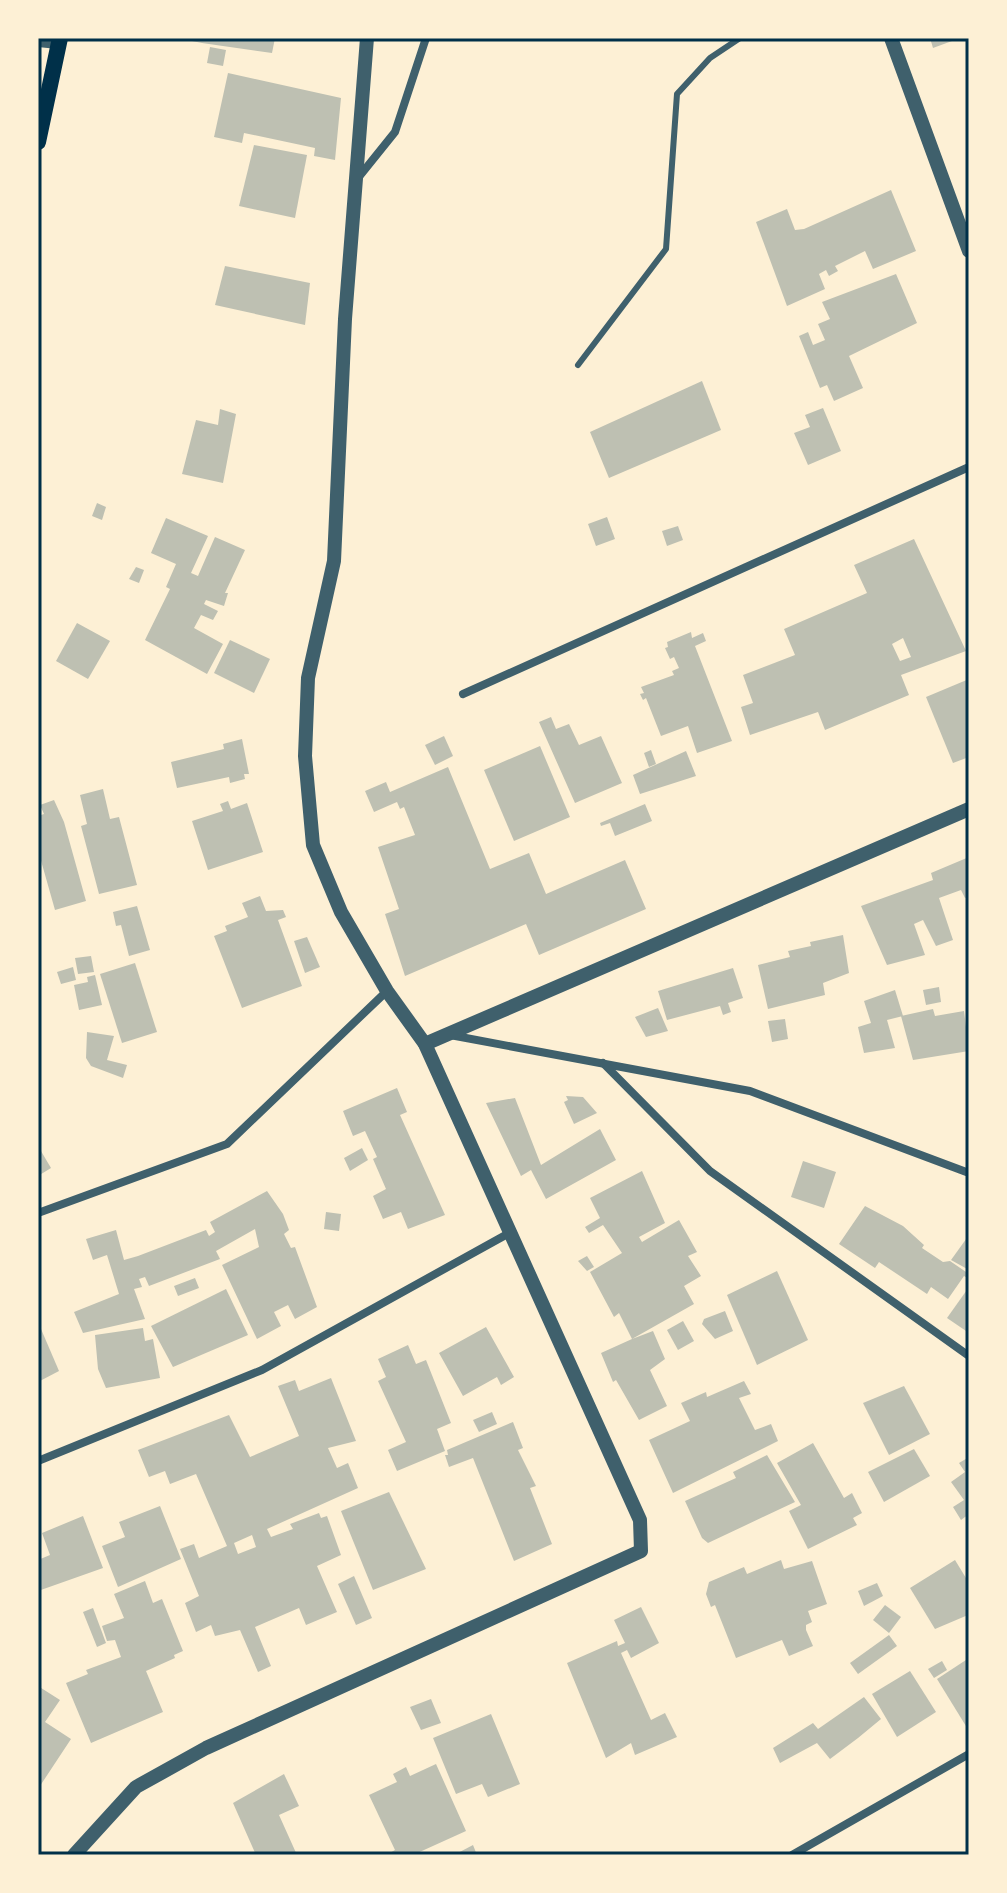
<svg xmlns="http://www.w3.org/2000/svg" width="1007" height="1893" font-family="'Sofia Sans Condensed',sans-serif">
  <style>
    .building { fill: #bec0b2; fill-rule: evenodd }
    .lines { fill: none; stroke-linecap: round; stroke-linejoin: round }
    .service { stroke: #3f606c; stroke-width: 6 }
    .minor { stroke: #3f606c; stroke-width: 8 }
    .tertiary { stroke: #3f606c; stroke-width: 14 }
    .secondary { stroke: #003049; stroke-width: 16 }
    .neatline { fill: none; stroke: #003049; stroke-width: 3 }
  </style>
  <rect width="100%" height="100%" fill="#fdf0d5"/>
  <g class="building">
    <polygon points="192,38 275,38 272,53 202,43 192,41"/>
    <polygon points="930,38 951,38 952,41 933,48"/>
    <polygon points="210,47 226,50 223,66 207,63"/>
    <polygon points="228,73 341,98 335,160 314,156 315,148 244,133 242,143 214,137"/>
    <polygon points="254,145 307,155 295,218 239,206"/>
    <polygon points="891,190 916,251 873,269 865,251 835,266 838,271 829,276 826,270 819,274 825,289 787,306 756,222 787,209 795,230 804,229"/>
    <polygon points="225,266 310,283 305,325 215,305"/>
    <polygon points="896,274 917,323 849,356 863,388 834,401 827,385 820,388 799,336 808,332 813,345 825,340 818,324 830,319 822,302"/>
    <polygon points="702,381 721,430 609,478 590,432"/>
    <polygon points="823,408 841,451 808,465 794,433 810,427 805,415"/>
    <polygon points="220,409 236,414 223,483 182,474 196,420 218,425"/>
    <polygon points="97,503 106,507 102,520 92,516"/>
    <polygon points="607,517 615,539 596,546 588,524"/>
    <polygon points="166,518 208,536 191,573 198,576 215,537 245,550 225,593 228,593 224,606 206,600 204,604 218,611 213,620 201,615 194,628 223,644 207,674 145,640 170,589 166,587 176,564 151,553"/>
    <polygon points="678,526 683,540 667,546 662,531"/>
    <path d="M 914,539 L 966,651 L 901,675 L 909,695 L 825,730 L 818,712 L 750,735 L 741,707 L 753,703 L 743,675 L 795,655 L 784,629 L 867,593 L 854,565 ZM 903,638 L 911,657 L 900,661 L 892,644 Z"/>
    <polygon points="136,567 144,570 139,583 129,579"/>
    <polygon points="77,623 110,641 88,679 56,661"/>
    <polygon points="691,632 692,638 703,633 706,641 695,646 732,741 697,753 688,726 661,736 646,698 643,700 640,694 644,693 641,687 674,675 672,671 679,668 674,657 670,659 665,648 668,647 667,642"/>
    <polygon points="230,640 270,659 254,693 214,673"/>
    <polygon points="969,679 969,757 953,763 926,697"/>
    <polygon points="551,717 556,729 569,724 579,745 601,736 622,783 575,803 539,722"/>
    <polygon points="444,736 453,756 435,765 425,745"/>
    <polygon points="242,739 249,774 244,774 245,779 230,783 229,777 177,788 171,762 224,749 223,744"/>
    <polygon points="540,746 570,817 514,841 484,770"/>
    <polygon points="651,750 656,764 649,767 644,753"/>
    <polygon points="686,751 696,776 640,794 633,775"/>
    <polygon points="448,767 490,869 529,853 546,894 625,860 646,909 539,955 526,924 405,976 385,914 399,909 378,847 415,835 404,807 400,809 397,802 374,812 365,791 386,782 390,792"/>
    <polygon points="103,789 110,819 119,817 137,885 99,894 81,826 87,824 80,795"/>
    <polygon points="54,800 64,822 86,901 55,910 38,850 38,816 44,814 40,805"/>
    <polygon points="228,801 231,809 247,803 263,852 208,870 192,821 223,811 220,804"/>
    <polygon points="645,804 652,821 615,836 610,823 601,826 600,823"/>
    <polygon points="969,857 969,896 965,898 961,890 939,898 953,940 936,946 923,920 914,924 925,955 887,965 861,906 933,880 931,873"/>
    <polygon points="260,896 266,911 283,910 286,917 278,920 302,986 242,1008 214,936 227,931 225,926 248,917 242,903"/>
    <polygon points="137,906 150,950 129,956 121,925 116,926 113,912"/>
    <polygon points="843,935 849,973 823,983 825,995 768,1009 758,965 790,957 788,951 811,946 810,942"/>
    <polygon points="307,937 320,967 305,973 294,941"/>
    <polygon points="91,956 94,972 78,974 75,958"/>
    <polygon points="135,963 157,1032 122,1043 100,974"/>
    <polygon points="73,967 76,980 61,984 57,972"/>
    <polygon points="733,968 743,998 728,1003 731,1012 723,1015 720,1006 667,1020 658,991"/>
    <polygon points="95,975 102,1005 79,1010 74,985 88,982 87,977"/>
    <polygon points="939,987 941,1002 926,1005 923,990"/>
    <polygon points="895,990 903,1016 887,1020 895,1048 864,1053 858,1027 871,1023 864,1001"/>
    <polygon points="658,1008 668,1031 646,1037 635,1017"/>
    <polygon points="933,1009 935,1016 964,1011 969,1051 913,1060 901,1016"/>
    <polygon points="785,1019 788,1039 772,1042 768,1021"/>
    <polygon points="87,1032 114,1036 107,1060 127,1065 123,1078 91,1066 86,1058"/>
    <polygon points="397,1088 407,1112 400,1115 445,1215 408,1229 401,1212 383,1219 373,1196 386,1189 373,1159 377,1157 365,1131 353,1136 343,1111"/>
    <polygon points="566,1096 583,1097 597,1113 574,1124 564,1102 568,1100"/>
    <polygon points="515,1098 541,1165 600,1129 616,1160 546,1199 531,1170 521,1176 486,1103"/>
    <polygon points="38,1146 51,1168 38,1176"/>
    <polygon points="362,1148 368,1160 350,1171 344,1158"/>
    <polygon points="803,1161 836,1172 824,1208 791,1197"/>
    <polygon points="642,1171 665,1223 639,1237 642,1242 679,1220 697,1252 688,1256 701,1276 684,1286 694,1304 632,1339 653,1331 665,1359 650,1370 667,1406 639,1420 616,1380 613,1382 601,1353 632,1339 619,1313 614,1317 590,1272 622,1253 603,1225 589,1233 585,1227 600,1218 590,1198"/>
    <polygon points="267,1191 283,1214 289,1230 284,1234 291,1248 295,1247 317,1307 295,1319 288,1305 274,1312 281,1326 257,1339 222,1265 259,1247 255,1229 216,1251 220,1259 149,1286 145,1277 139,1279 142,1287 134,1289 145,1319 83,1333 74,1312 119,1294 107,1255 93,1260 86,1239 116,1230 124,1260 138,1256 206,1230 209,1236 215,1232 210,1222"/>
    <polygon points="865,1206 903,1226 924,1245 922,1248 943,1262 950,1261 969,1274 969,1279 964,1276 948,1299 931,1287 927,1294 879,1262 875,1268 839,1244"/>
    <polygon points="326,1212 341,1214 339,1231 324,1229"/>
    <polygon points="969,1235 969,1270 951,1260"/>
    <polygon points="587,1256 594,1267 587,1271 578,1261"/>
    <polygon points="777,1271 808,1340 757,1365 727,1295"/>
    <polygon points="195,1278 199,1288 178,1296 174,1286"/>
    <polygon points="969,1287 969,1333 947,1318"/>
    <polygon points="226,1289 248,1335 173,1367 151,1326"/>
    <polygon points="725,1311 733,1331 715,1339 702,1324 704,1319"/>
    <polygon points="683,1321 694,1341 678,1350 667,1330"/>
    <polygon points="38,1322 59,1371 38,1382"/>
    <polygon points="486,1327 514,1377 501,1385 497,1377 463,1396 439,1353"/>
    <polygon points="143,1328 145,1341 153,1339 160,1378 106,1388 98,1369 95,1335"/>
    <polygon points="408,1345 416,1364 426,1360 451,1423 437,1429 445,1451 397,1471 388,1450 406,1442 378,1381 386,1377 378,1359"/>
    <path d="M 331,1378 L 356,1441 L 328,1448 L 337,1468 L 348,1463 L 358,1488 L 267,1529 L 271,1537 L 293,1529 L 290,1524 L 319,1513 L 321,1518 L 327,1516 L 341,1555 L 317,1566 L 337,1612 L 306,1625 L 299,1608 L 255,1627 L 271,1666 L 258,1672 L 240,1630 L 215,1636 L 211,1625 L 196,1632 L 185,1603 L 199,1596 L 180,1549 L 194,1544 L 199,1558 L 227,1546 L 196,1474 L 170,1484 L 165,1471 L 149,1477 L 138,1450 L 229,1415 L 250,1457 L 299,1436 L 278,1386 L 295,1380 L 299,1391 ZM 252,1535 L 256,1547 L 238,1554 L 234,1543 Z"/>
    <polygon points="744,1381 751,1394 739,1398 755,1430 771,1424 778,1441 673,1493 649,1440 690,1421 681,1403 706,1392 707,1397"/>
    <polygon points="904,1386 930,1434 889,1455 863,1403"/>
    <polygon points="492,1412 497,1424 479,1432 473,1420"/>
    <polygon points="513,1422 523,1448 518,1450 536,1486 530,1488 552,1544 514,1561 473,1458 449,1467 445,1455 448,1455 447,1450"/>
    <polygon points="813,1443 844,1498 852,1493 862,1513 853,1518 857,1525 808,1549 789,1511 801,1505 777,1463"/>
    <polygon points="914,1449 930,1476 884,1502 868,1472"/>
    <polygon points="767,1455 795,1502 708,1543 702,1538 685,1501 736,1478 733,1472"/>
    <polygon points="969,1457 969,1514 961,1520 953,1507 964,1500 951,1482 965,1472 959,1463"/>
    <polygon points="389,1492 426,1569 373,1590 341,1511"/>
    <polygon points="160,1506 181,1559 118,1587 102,1546 125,1537 119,1522"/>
    <polygon points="83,1516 103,1568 38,1591 38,1560 50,1555 42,1533"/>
    <polygon points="781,1560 784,1569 812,1561 827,1604 808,1611 812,1622 806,1625 806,1630 813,1646 789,1656 782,1640 736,1658 715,1605 711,1607 706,1594 709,1582 744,1567 747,1574"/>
    <polygon points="955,1560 969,1583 968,1615 935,1629 910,1588"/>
    <polygon points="354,1576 372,1618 356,1625 338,1584"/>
    <polygon points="145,1581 153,1603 162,1599 183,1651 174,1655 175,1658 146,1671 163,1712 91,1743 66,1683 88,1674 86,1670 121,1657 115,1640 107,1641 102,1626 124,1618 114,1594"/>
    <polygon points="877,1583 883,1596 864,1606 858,1591"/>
    <polygon points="885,1605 901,1617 889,1633 873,1620"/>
    <polygon points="641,1607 659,1643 631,1658 627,1650 621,1653 651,1720 665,1713 677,1737 635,1755 631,1743 606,1758 567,1663 617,1641 618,1646 625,1643 614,1620"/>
    <polygon points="93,1608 106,1643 97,1647 83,1612"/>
    <polygon points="889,1635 897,1646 858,1674 850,1663"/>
    <polygon points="969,1658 969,1731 937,1679"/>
    <polygon points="942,1661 947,1670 934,1678 928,1669"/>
    <polygon points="910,1671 936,1712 897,1737 872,1694"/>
    <polygon points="38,1686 60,1700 45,1722 71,1739 38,1789"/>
    <polygon points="864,1697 881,1719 858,1738 830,1759 817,1743 780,1763 773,1748 813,1723 818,1729"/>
    <polygon points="431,1699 441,1723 421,1730 410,1707"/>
    <polygon points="491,1714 520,1784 488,1797 482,1784 456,1794 433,1738"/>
    <polygon points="436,1764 466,1831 413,1855 386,1855 395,1850 369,1795 397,1782 393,1774 406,1767 410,1776"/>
    <polygon points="284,1774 299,1806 279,1815 297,1855 256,1855 233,1803"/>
    <polygon points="473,1845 477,1855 454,1855"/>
  </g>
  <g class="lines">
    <polyline class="service" points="578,365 666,249 677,94 710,58 740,38"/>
    <g class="minor">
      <polyline points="38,43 58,45"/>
      <polyline points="358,178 395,132 426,38"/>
      <polyline points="463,694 969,467"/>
      <polyline points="450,1035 750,1091 969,1173"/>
      <polyline points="603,1063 710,1171 969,1356"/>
      <polyline points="38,1213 227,1144 387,991"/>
      <polyline points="38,1461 262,1370 511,1232"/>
      <polyline points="792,1855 969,1754"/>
    </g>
    <g class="tertiary">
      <polyline points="891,38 969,251"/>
      <polyline points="425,1044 969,809"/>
      <polyline points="74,1855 136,1787 206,1748 641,1551 640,1520 425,1044 387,991 341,912 313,845 305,756 308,678 334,561 345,319 367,38"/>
    </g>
    <polyline class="secondary" points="38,142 60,38"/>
  </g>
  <rect width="1007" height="1893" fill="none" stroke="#fdf0d5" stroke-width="80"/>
  <rect x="40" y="40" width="927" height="1813" class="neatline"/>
</svg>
